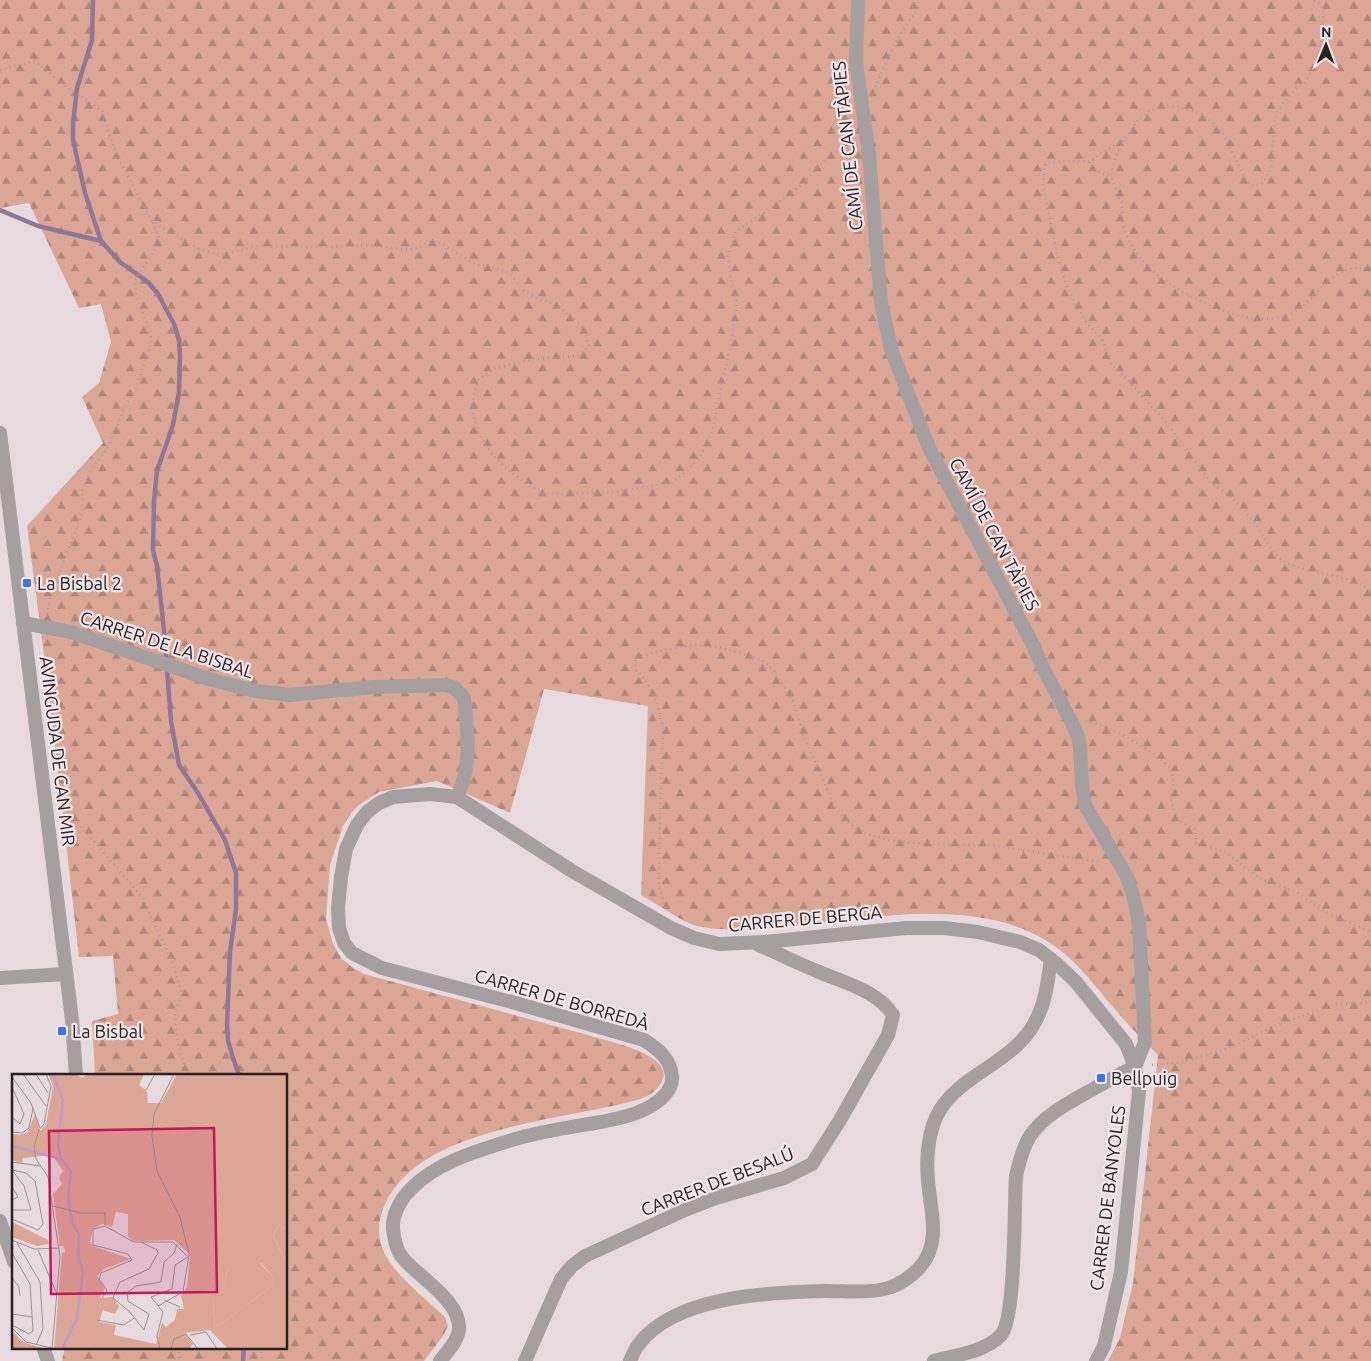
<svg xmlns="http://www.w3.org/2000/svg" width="1371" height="1361" font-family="Ubuntu,sans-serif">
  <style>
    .forest { fill: url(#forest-firs) }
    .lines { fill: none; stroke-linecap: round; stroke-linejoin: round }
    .stream { stroke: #917796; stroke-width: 4.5 }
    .path { stroke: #a59b9e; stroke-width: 2.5; stroke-dasharray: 1 4; stroke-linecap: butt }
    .street { stroke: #a59f9f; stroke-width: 14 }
    .poi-dot { fill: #3c76e5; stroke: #f4e7eb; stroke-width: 2 }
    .labels { text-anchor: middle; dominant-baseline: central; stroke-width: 4.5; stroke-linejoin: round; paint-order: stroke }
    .street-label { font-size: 18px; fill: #262223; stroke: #f4e7eb }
    .poi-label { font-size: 18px; fill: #262223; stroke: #f4e7eb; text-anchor: start }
    .inset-river { fill: none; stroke: #bf9bc8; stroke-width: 2.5 }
    .inset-road { fill: none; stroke: #9a9093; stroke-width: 1 }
    .view { fill: #c2185b; fill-opacity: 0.15; stroke: #c2185b; stroke-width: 2.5 }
    .inset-edge { fill: none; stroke: #262223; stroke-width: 2.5 }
  </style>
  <defs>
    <pattern id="forest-firs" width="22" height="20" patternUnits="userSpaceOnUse" patternTransform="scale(1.25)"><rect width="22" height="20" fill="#dca696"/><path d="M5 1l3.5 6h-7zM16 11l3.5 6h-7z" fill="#b2877a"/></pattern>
  </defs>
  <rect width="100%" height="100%" fill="#e7dade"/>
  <path class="forest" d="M 0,0 L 1371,0 L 1371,1361 L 1108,1361 L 1120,1338 L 1133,1283 L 1158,1055 C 1143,1040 1128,1025 1114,1008 C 1094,985 1074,957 1047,941 C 977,898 876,917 799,925 C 767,928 728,933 697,926 C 684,923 654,902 641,895 L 648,706 L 544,689 L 510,813 L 437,781 L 379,792 L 359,805 L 351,813 L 343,826 L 330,865 L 326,919 L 333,944 L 342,959 L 352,967 L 364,974 L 606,1040 C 622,1045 676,1058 661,1083 C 656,1091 649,1096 640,1099 C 567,1121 421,1125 385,1204 C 376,1224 377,1242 389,1261 C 401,1280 428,1301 445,1317 L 448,1326 L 443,1336 L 424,1361 L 62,1361 L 65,1347 L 286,1347 L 286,1075 L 95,1075 L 92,1021 L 118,1014 L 113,956 L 79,957 L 49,693 L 27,526 L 103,443 L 82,397 L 99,383 L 111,342 L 101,304 L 79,308 L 29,203 L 0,208 Z"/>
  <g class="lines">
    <g class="stream">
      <polyline points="93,0 92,40 77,88 73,124 73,140 85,193 101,241 120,262 148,282 158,294 174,324 179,340 180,357 179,392 173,425 157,471 154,501 153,550 157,566 164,630 171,721 179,765 198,793 225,840 236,873 236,909 230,952 227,1024 228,1040 232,1055 239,1075"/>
      <polyline points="0,210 38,226 101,241"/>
      <polyline points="243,1361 244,1347"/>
    </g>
    <g class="path">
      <path d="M 1314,0 L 1319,3 L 1323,11 L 1323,30 L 1318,60 L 1305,82 L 1297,87 L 1279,109 L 1275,119 L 1271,169 L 1263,183 L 1254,186 L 1247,182 L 1225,137 L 1217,126 L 1201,113 L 1175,106 L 1161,107 L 1147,112 L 1138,120 L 1125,139 L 1103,152 L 1090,162 L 1081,161 L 1047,162 L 1044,167 L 1043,185 L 1058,258 L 1066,284 L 1076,305 L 1086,322 L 1102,339 L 1111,364 L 1120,372 L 1164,420 L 1212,484 C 1229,493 1245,510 1257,526 C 1265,537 1272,555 1285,562 C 1312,577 1348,571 1371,592"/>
      <polyline points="0,70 35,61 64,85 102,111 116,154 152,221 199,249 220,255 258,246 326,247 370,245 408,250 418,248 428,242 440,243 477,265 488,265 511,274 524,291 538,299 556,304 584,329 589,346 578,356 533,359 493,369 478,380 471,408 479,433 490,452 510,472 544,494 606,493 671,483 686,472 700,456 713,430 722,382 731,345 737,303 730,276 728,256 736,231 768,210 799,187 826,159 852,140"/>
      <polyline points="875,87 898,38 918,8 918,0"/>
      <path d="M 1124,141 C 1119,151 1111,164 1112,176 C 1112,186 1120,196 1122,205 C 1123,210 1122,215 1122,220 C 1123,230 1130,243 1135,251 C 1151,280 1213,310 1244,317 C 1255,320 1270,319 1282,317 C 1317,309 1327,258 1371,270"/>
      <polyline points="1090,162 1092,170 1111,176"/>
      <polyline points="47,614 50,598 83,511 82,491 92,468 107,449 125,407 136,388 152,339 136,295 135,280 160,241 152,221"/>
      <path d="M 1086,721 C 1115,727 1150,750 1172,769 L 1173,786 L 1171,801 L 1178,820 L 1195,829 L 1196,843 L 1226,852 L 1244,867 L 1263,880 L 1297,892 L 1324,911 L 1371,932"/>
      <polyline points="60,805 67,810 141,896 173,963 182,994 175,1013 176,1032 180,1053 188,1075"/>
      <path d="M 665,908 L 659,886 L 659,849 L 663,731 C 659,706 653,686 635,669 L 635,658 L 660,651 L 694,645 L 719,647 L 761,659 L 774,671 L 794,703 L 803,734 L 834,805 L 845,820 L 853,827 L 870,835 L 888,840 L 912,843 L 996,846 L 1101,862"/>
      <polyline points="1152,1065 1177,1063 1207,1055 1226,1049 1277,1025 1336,1004 1360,1004 1371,1001"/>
      <polyline points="178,1347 180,1361"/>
      <polyline points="261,1347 262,1361"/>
    </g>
    <g class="street">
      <polyline points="858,0 856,62 869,155 881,302 891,349 929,448 1033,645 1043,668 1074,727 1078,736 1080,747 1082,784 1085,805 1127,877 1134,899 1139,924 1145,1042 1135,1067"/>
      <polyline points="0,433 72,1020 76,1075"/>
      <path d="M 23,623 L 71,632 L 209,679 L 255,691 L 290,695 L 374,687 L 445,685 L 455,688 L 464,698 C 468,732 472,765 457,797"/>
      <polyline points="0,978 66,974"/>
      <polyline points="0,1221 14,1262"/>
      <polyline points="43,1347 48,1361"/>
      <path d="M 440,1361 C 447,1352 458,1341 459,1329 C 461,1301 418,1277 402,1257 C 396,1250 394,1238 393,1229 C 392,1214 401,1199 411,1189 C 437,1162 477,1151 512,1140 C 541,1131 572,1127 601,1122 C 614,1119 629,1117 641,1111 C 655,1105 673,1093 672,1077 C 671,1059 658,1049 644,1040 L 519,1004 L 382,968 L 352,953 L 344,943 L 339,928 L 338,908 L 341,877 L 346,849 L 357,825 L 367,812 L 379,803 L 393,797 L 430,794 L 457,797 L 572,871 L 671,928 L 694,938 L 719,944 L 765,942 L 906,928 L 944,928 L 978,932 L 1020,942 L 1039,950 L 1057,964 L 1076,982 L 1126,1044 L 1135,1067 L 1139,1091 L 1121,1272 L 1104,1346 L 1096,1361"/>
      <path d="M 525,1361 L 561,1279 L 572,1266 L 585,1256 L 685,1210 L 716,1198 L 784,1178 L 812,1164 L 840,1120 L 888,1035 L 893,1015 C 877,990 844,983 817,971 C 797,963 777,953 757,944"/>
      <path d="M 630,1361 C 632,1356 635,1349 639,1344 C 675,1296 770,1292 825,1291 C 862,1291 892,1298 920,1267 C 942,1243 930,1209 928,1180 C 926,1158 928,1129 940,1110 C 951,1092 967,1082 984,1070 C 1007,1055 1030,1039 1040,1011 C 1047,996 1048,976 1051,960"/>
      <path d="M 934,1361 C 956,1355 985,1352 1001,1335 C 1016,1318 1014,1204 1016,1176 C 1019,1163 1023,1147 1030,1136 C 1045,1114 1072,1101 1095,1088 C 1108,1081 1121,1073 1135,1067"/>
    </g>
  </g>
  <g class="poi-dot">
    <rect x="22" y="578" width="10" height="10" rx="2.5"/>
    <rect x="57" y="1026" width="10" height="10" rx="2.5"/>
    <rect x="1096" y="1073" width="10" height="10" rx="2.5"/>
  </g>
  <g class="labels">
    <g class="street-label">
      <text transform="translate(847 146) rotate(-96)">CAMÍ DE CAN TÀPIES</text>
      <text transform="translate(995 534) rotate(62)">CAMÍ DE CAN TÀPIES</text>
      <text transform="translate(167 644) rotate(18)">CARRER DE LA BISBAL</text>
      <text transform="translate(58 751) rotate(83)">AVINGUDA DE CAN MIR</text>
      <text transform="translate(805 918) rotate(-5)">CARRER DE BERGA</text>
      <text transform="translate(562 999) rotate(16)">CARRER DE BORREDÀ</text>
      <text transform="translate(717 1181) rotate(-21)">CARRER DE BESALÚ</text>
      <text transform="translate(1107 1198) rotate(-83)">CARRER DE BANYOLES</text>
    </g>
    <g class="poi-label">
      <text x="37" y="583">La Bisbal 2</text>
      <text x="72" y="1031">La Bisbal</text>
      <text x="1111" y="1078">Bellpuig</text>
    </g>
  </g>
  <g transform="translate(12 1074)">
    <rect width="275" height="275" fill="#e7dade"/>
    <path d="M 267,150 L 275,156 L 275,191 L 261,161 ZM 247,188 L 261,203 L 262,210 L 203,254 L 201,227 L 213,210 L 215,197 Z" fill="#dca696"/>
    <path d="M 36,0 L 64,0 L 70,4 L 77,0 L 132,0 L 127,11 L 135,17 L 136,29 L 149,29 L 165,0 L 275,0 L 275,156 L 267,150 L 261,161 L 275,191 L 275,275 L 216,275 L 198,256 L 173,259 L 175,262 L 160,274 L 42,275 L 50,179 L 53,178 L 52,172 L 48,172 L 41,120 L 50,110 L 47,104 L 51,97 L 40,81 L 11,84 L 10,89 L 0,86 L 0,60 L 8,61 L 16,58 L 23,40 L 28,57 L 34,51 L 41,12 ZM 104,138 L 116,140 L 116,163 L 122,167 L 162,166 L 178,181 L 175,213 L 169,222 L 172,235 L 165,235 L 163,246 L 154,253 L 150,249 L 144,270 L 102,261 L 104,251 L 87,248 L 91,236 L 103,240 L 107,232 L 100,223 L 88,224 L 93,215 L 85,202 L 92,195 L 119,185 L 81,172 L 78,168 L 81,154 L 91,150 L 100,153 ZM 249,189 L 261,203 L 262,210 L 203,254 L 201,227 L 212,216 L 215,197 ZM 0,148 L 36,166 L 37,170 L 25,172 L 0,163 ZM 0,257 L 11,268 L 33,275 L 0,275 Z" fill="#dca696" fill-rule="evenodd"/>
    <path d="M 175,262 L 181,270 L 177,275 L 160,275 L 164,267 Z" fill="#dca696"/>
    <path class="inset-river" d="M 41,0 L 51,26 L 46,71 L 49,85M 0,72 L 49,85 L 59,97 L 56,122 L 60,148 L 67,161 L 66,181 L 71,198 L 65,244 L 50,275"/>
    <path class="inset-road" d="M 11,0 L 34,32M 24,0 L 36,19M 34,0 L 39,12 L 32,50 L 27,56 L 22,73 L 24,85 L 36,103 L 48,183 L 40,275M 0,3 L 19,29 L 28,54M 0,13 L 12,40 L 8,50 L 0,43M 134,16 L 143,0M 0,58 L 10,59 L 17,54 L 21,34M 0,88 L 29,92M 0,96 L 14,99 L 23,107 L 31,150 L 26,156 L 0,145M 0,113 L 6,123 L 0,126M 41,132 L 69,139 L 93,139 L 93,151M 0,136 L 19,136 L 12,112 L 0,96M 93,152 L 122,168 L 161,168 L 175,182M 0,166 L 22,175 L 47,174M 129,168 L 145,176 L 146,179 L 137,195 L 108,208 L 101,224 L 118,238 L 132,256 L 137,240 L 116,227 L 115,219 L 124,212 L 149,208 L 152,188 L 162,179 L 165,170M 5,169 L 28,208 L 31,255 L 24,271M 26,176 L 45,220M 0,179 L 18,210 L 21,257 L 17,260 L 0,251M 0,204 L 7,213 L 8,222M 90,224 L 95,216 L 87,205 L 89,199 L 120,186 L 116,180 L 81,171 L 81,155 L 93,152M 152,226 L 168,233M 146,232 L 171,218 L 177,180 L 168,143 L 145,97 L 140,62 L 142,40 L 162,0M 0,240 L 20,243M 85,246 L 112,251 L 122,244M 0,254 L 14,268 L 40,274M 178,261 L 194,258 L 205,275M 148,275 L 145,262 L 151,238 L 139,223 L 160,215 L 163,191 L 176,183M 159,275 L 162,265 L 174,260 L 186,275"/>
    <path class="view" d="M 202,54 L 205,218 L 39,220 L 37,57 Z"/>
    <rect width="275" height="275" class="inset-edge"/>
  </g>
  <g transform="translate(1326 45) rotate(1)" stroke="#f4e7eb" stroke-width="4" paint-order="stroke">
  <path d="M0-4L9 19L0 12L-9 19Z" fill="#262223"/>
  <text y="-8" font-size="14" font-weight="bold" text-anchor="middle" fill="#262223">N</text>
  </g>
</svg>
